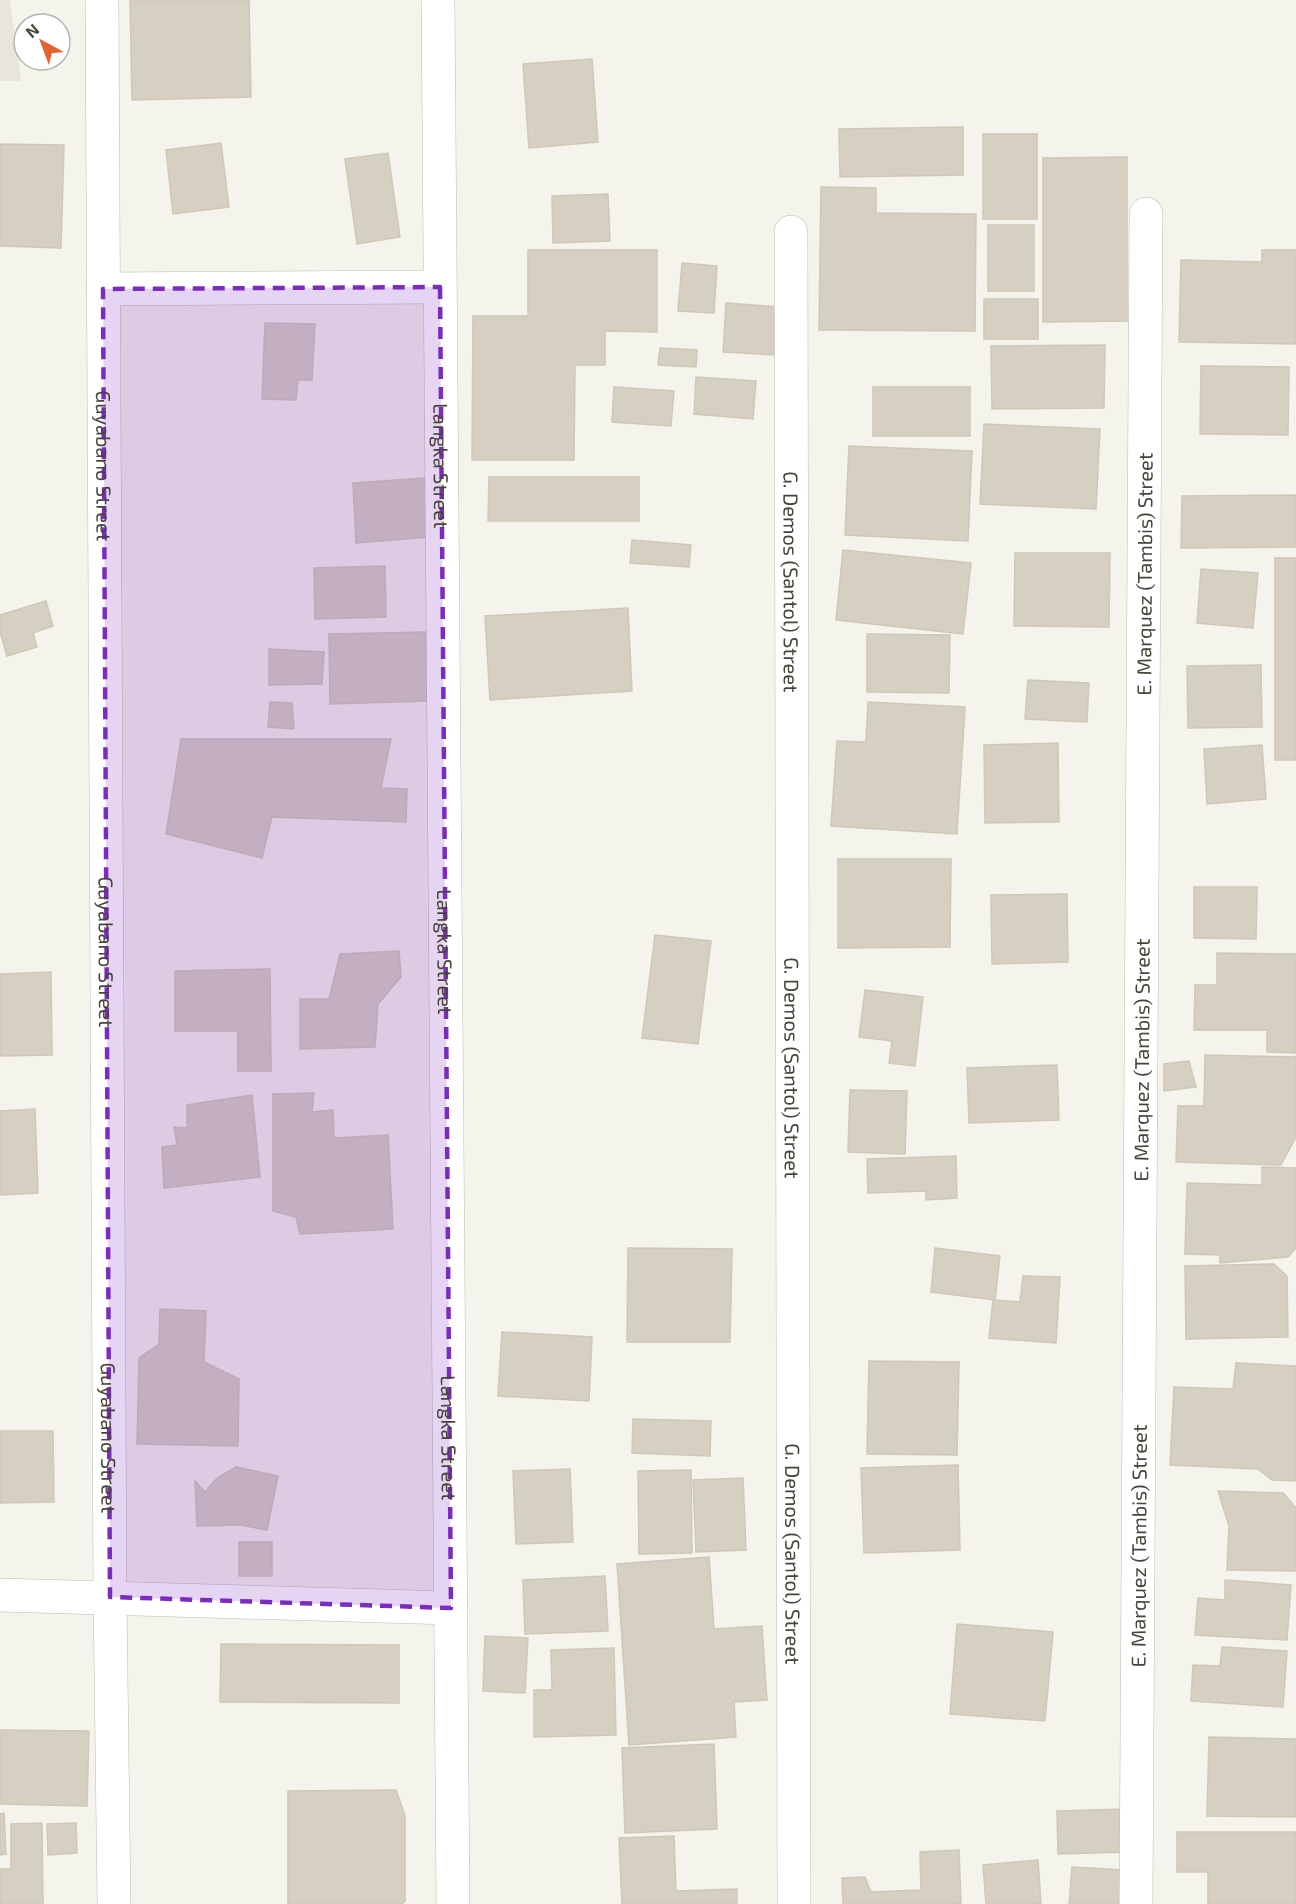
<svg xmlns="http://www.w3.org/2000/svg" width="1296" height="1904" font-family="'Exo 2',sans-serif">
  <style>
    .residential { fill: #e8e5db }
    .building { fill: #d5d0c2; stroke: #cfc8b6; stroke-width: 1.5 }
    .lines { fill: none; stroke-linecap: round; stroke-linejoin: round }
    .street-casing { stroke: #bfbbaf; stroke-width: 34 }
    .street { stroke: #fff; stroke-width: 33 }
    .marked { fill: #7b2cbf; fill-opacity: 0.2; stroke: #7b2cbf; stroke-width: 4.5; stroke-dasharray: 12 8; stroke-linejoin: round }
    .labels { text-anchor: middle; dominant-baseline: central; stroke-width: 5; stroke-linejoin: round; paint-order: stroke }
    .street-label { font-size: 20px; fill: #48443a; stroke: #fff }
  </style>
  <rect width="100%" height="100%" fill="#f4f3ec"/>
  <polygon class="residential" points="0,0 10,0 21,81 0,81"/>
  <g class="building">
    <polygon points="130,0 249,0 251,97 132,100"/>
    <polygon points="592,59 598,142 529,148 523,64"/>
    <polygon points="963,127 963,175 840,177 839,129"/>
    <rect x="983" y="134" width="54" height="85"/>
    <polygon points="221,143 229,207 173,214 166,150"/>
    <polygon points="0,144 64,145 61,248 0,246"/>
    <polygon points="388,153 400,237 357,244 345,159"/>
    <polygon points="1127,157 1127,321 1043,322 1043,158"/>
    <polygon points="821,187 876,188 876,213 976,214 975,331 819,330"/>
    <polygon points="608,194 610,241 553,243 552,196"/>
    <rect x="988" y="225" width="46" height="66"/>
    <polygon points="528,250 657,250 657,332 605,331 605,365 575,365 574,460 472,460 473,316 528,316"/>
    <polygon points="1262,250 1296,250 1296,344 1179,342 1181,260 1262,262"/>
    <polygon points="682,263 717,266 714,313 678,311"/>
    <rect x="984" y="299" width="54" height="40"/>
    <polygon points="726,303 780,307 776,355 723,352"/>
    <polygon points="265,323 315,324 312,380 298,380 296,400 262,399"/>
    <polygon points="1105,345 1104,408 992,409 991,346"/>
    <polygon points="660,348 697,350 696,367 658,365"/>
    <polygon points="1201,366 1289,367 1288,435 1200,434"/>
    <polygon points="696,377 756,381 753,419 694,414"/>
    <polygon points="614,387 674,391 671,426 612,422"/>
    <rect x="873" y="387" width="97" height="49"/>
    <polygon points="984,424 1100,429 1096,509 980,504"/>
    <polygon points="849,446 972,451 968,541 845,535"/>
    <polygon points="489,477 639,477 639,521 488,521"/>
    <polygon points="425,478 429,537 356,543 353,483"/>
    <polygon points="1296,495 1296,547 1181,548 1182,496"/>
    <polygon points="632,540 691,545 689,567 630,563"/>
    <polygon points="843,550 971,563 963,634 836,620"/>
    <polygon points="1015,553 1110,553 1109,627 1014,626"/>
    <rect x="1275" y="558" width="21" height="202"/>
    <polygon points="385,566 386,617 315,619 314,568"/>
    <polygon points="1201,569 1258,573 1253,628 1197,623"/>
    <polygon points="46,601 53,626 33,633 37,647 7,656 0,632 0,615"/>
    <polygon points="628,608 632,691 490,700 485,616"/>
    <polygon points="426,632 427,701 330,704 329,634"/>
    <polygon points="867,634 950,635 949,693 867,692"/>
    <polygon points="269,649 324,652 322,684 269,685"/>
    <polygon points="1261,665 1262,727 1188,728 1187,666"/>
    <polygon points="1028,680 1089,683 1087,722 1025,719"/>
    <polygon points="270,702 292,703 294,729 268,727"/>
    <polygon points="868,702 965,707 957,834 831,826 837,741 866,742"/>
    <polygon points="181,739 391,739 381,788 407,789 406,822 272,817 262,858 166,834"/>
    <polygon points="1058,743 1059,822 985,823 984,745"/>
    <polygon points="1262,745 1266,799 1207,804 1204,749"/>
    <polygon points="838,859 951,859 950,947 838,948"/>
    <polygon points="1194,887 1257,887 1256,939 1194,938"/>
    <polygon points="1067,894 1068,962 992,964 991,895"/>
    <polygon points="655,935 711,941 698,1044 642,1038"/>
    <polygon points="399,951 401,977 378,1004 375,1047 300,1049 300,999 329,999 340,954"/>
    <polygon points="1217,953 1296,954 1296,1053 1267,1052 1267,1030 1194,1030 1195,985 1217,985"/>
    <polygon points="270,969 271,1071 238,1071 238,1031 175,1031 175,971"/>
    <polygon points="51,972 52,1055 0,1056 0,974"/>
    <polygon points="865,990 923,997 915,1066 889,1063 892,1041 859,1037"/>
    <polygon points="1205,1055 1296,1057 1296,1137 1281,1165 1176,1162 1178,1106 1204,1106"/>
    <polygon points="1189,1061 1196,1087 1164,1091 1164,1064"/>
    <polygon points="1057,1065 1059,1120 969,1123 967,1068"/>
    <polygon points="850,1090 907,1091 905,1154 848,1152"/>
    <polygon points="314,1093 312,1112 333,1110 334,1138 388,1135 393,1229 300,1234 296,1217 273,1211 273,1094"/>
    <polygon points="252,1095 260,1177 164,1188 162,1147 177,1145 174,1127 187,1128 187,1105"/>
    <polygon points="35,1109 38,1193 0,1195 0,1111"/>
    <polygon points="956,1156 957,1198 926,1200 926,1191 868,1193 867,1159"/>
    <polygon points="1262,1167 1296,1168 1296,1248 1288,1257 1220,1263 1220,1255 1185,1254 1187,1183 1262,1185"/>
    <polygon points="628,1248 732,1249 730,1342 627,1342"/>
    <polygon points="935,1248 1000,1256 995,1300 931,1292"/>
    <polygon points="1274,1264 1287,1276 1288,1337 1186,1339 1185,1266"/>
    <polygon points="1023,1276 1060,1277 1056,1343 989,1338 993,1300 1020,1302"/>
    <polygon points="160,1309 206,1311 204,1362 239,1379 238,1446 137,1444 139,1358 159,1344"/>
    <polygon points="502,1332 592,1337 589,1401 498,1396"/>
    <polygon points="869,1361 959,1362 957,1455 867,1454"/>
    <polygon points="1236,1363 1296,1366 1296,1481 1272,1480 1258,1469 1170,1465 1174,1387 1233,1389"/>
    <polygon points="633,1419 711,1421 710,1456 632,1453"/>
    <polygon points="0,1431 53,1431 54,1502 0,1503"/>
    <polygon points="958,1465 960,1550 864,1553 861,1468"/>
    <polygon points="236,1467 278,1476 267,1530 241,1525 197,1526 195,1481 205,1492 217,1478"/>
    <polygon points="570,1469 573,1542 516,1544 513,1471"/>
    <polygon points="691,1470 692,1553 639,1554 638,1471"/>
    <polygon points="743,1478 746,1550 696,1552 693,1480"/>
    <polygon points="1218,1491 1283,1493 1296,1508 1296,1571 1227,1570 1229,1526"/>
    <rect x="239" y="1542" width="33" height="34"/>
    <polygon points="709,1557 714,1629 762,1626 767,1700 734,1702 736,1737 629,1745 617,1564"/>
    <polygon points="605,1576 608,1631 525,1634 523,1580"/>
    <polygon points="1225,1580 1291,1585 1287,1640 1195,1635 1198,1598 1225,1600"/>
    <polygon points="957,1624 1053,1632 1045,1721 950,1714"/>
    <polygon points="485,1636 528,1638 525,1693 483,1691"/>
    <polygon points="221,1644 399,1645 399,1703 220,1702"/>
    <polygon points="1222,1647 1287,1651 1283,1707 1191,1701 1193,1665 1220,1666"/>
    <polygon points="614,1648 616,1735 534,1737 534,1690 552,1690 551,1650"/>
    <polygon points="0,1730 89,1731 87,1806 0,1804"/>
    <polygon points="1209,1737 1296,1739 1296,1817 1207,1816"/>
    <polygon points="714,1744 717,1829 625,1833 622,1748"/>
    <polygon points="396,1790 405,1816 405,1901 402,1904 288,1904 288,1791"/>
    <polygon points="1125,1809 1126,1852 1058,1854 1057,1811"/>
    <polygon points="4,1813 6,1854 0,1855 0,1814"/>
    <polygon points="42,1823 43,1904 0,1904 0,1869 11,1869 11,1824"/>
    <polygon points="76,1823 77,1853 48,1855 47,1824"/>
    <polygon points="1177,1832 1296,1832 1296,1904 1208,1904 1208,1872 1177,1872"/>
    <polygon points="674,1836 676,1891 737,1889 737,1904 622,1904 619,1838"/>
    <polygon points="959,1850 961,1904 843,1904 842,1878 865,1877 871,1892 921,1890 920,1852"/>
    <polygon points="1038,1860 1041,1904 986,1904 983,1865"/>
    <polygon points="1072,1867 1123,1870 1119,1904 1069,1904"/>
  </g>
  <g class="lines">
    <defs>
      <g id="street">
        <path id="s1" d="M 102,0 L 110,1597 L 114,1904"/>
        <path id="s2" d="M 438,0 L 453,1904"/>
        <path id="s3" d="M 791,232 L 794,1904"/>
        <polyline points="103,289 440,287"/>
        <polyline points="0,1595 451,1608"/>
        <path id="s4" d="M 1136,1904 L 1146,214"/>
      </g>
    </defs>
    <use href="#street" class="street-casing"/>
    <use href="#street" class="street"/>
  </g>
  <path class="marked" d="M 440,287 L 451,1608 L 110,1597 L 103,289 Z"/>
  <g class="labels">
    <g class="street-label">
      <text stroke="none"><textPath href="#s1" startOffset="466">Guyabano Street</textPath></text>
      <text stroke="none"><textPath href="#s2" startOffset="466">Langka Street</textPath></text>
      <text stroke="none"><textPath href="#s4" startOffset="1330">E. Marquez (Tambis) Street</textPath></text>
      <text stroke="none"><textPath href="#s3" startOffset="350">G. Demos (Santol) Street</textPath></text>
      <text stroke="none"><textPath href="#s1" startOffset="952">Guyabano Street</textPath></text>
      <text stroke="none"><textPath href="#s2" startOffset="952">Langka Street</textPath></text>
      <text stroke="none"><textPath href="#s4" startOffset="844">E. Marquez (Tambis) Street</textPath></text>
      <text stroke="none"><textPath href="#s3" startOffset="836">G. Demos (Santol) Street</textPath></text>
      <text stroke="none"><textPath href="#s1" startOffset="1438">Guyabano Street</textPath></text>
      <text stroke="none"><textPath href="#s2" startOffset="1438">Langka Street</textPath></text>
      <text stroke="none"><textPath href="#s4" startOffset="358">E. Marquez (Tambis) Street</textPath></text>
      <text stroke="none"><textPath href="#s3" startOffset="1322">G. Demos (Santol) Street</textPath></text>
    </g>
  </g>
  <g transform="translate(42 42) rotate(319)"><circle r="28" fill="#ffffff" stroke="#b6b4b0" stroke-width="1.5"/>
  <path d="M0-4.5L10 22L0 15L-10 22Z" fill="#e46333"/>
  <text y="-9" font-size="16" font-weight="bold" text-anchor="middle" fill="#48443a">N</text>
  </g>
</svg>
